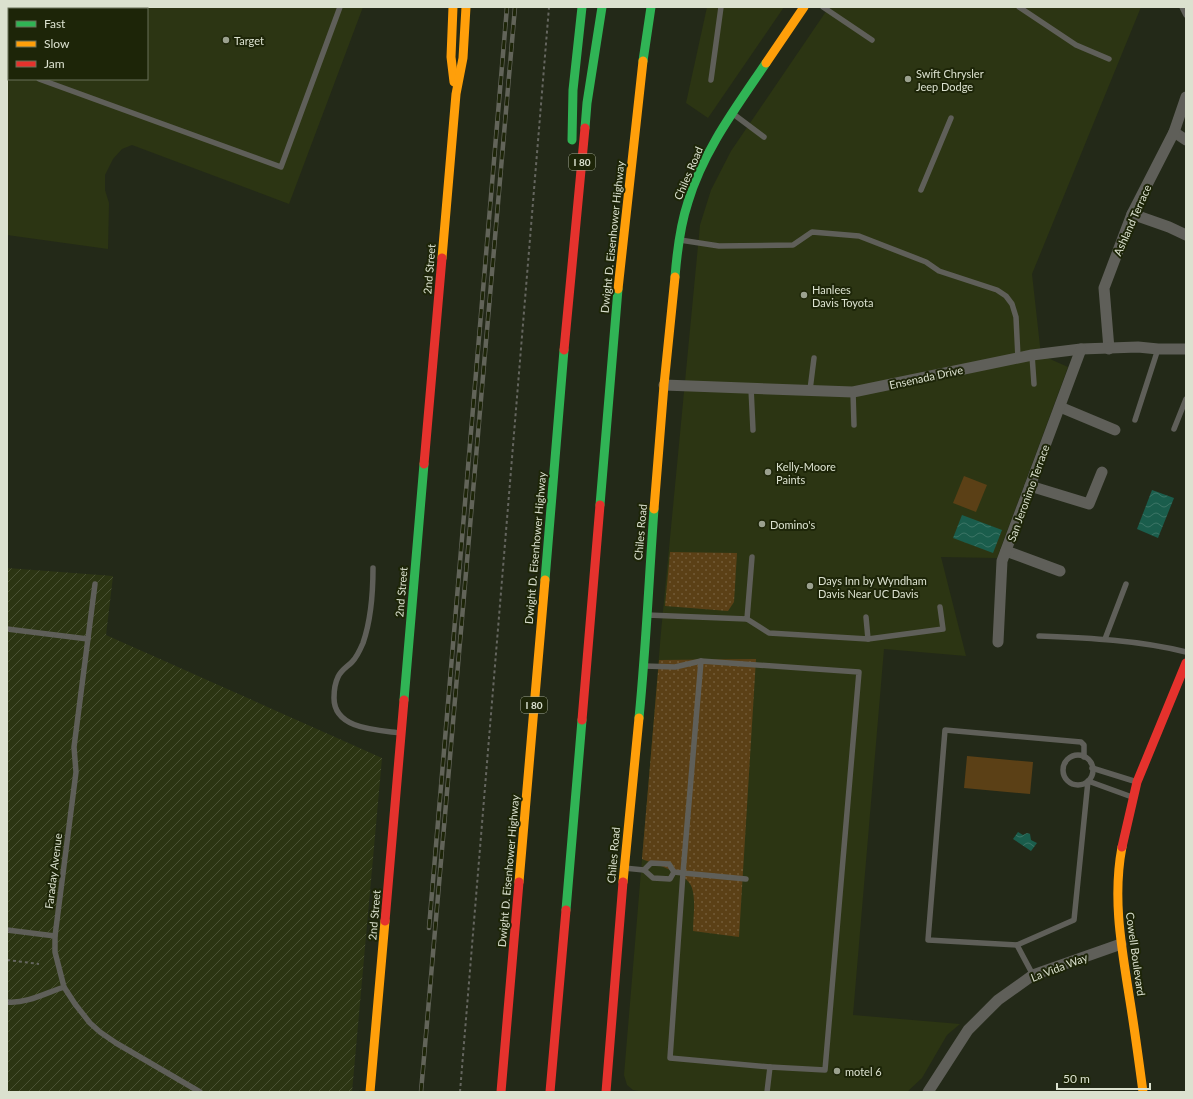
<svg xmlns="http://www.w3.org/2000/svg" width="1193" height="1099" font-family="Lato,sans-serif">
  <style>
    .built { fill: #2c3513; fill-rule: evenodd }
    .industrial { fill: url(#industrial-furrows) }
    .grass { fill: url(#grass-dots) }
    .park { fill: #5b4016 }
    .water { fill: url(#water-waves) }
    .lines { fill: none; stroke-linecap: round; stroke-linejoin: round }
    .path { stroke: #65665f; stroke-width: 2; stroke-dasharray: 3 3; stroke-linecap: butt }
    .lane { stroke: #5f5f59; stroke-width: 5.5 }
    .street { stroke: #5f5f59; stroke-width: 11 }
    .fast { stroke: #30b455; stroke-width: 9 }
    .slow { stroke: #ff9f0a; stroke-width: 9 }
    .jam { stroke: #e5322d; stroke-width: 9 }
    .rail-casing { stroke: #626459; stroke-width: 4.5 }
    .rail { stroke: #1d2508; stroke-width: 3; stroke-dasharray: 9; stroke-linecap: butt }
    .poi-dot { fill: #9ba18f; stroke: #1d2508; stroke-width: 1.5 }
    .labels { text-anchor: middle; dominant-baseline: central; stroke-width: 4; stroke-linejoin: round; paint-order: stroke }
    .shield { fill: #1d2508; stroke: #a2a993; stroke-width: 1 }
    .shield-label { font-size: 10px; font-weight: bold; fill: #dbe1cf }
    .poi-label { font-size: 11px; fill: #dbe1cf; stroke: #1d2508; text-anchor: start }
    .street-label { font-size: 11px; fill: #dbe1cf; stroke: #1d2508 }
  </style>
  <defs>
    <pattern id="industrial-furrows" width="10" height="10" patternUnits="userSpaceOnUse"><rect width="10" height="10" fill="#2c3513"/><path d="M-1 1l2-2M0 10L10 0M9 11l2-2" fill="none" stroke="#4a5234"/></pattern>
    <pattern id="grass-dots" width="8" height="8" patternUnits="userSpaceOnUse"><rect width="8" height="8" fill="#5b4016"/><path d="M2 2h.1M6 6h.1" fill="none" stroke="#725b37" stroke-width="1.8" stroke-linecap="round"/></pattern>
    <pattern id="water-waves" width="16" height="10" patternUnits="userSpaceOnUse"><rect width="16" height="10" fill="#1a5d4c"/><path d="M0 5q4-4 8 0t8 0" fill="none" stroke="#3b7465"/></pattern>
  </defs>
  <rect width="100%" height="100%" fill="#232918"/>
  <g class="built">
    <path d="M 7,7 L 363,7 L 289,204 L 132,145 L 122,149 L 113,159 L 105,175 L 105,190 L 109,203 L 108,249 L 7,235 ZM 9,9 L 147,9 L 147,79 L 9,79 Z"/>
    <polygon points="707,7 784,7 708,118 686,103"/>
    <polygon points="829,7 1141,7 1032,274 1041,355 1068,367 997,558 941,557 966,656 884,649 853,1015 960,1024 947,1035 922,1078 907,1092 646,1092 633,1090 627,1085 624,1075 661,632 700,225 711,190 731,151"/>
  </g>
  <polygon class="industrial" points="7,568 113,576 106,635 382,758 352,1092 7,1092"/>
  <g class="grass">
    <polygon points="670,552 737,553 734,602 728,611 665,606"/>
    <path d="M 756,659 L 739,937 L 693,931 C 693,919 696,900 692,888 C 688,873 656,865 642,859 L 659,660 Z"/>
  </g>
  <g class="park">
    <polygon points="964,476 987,485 976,512 953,503"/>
    <polygon points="967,756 1033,762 1030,794 964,788"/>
  </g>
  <g class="water">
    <polygon points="1152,490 1174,498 1158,538 1137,529"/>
    <polygon points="962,515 1002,530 993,553 953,538"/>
    <polygon points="1018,832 1023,835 1027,833 1030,834 1031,840 1037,843 1031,851 1013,839"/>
  </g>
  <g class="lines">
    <g class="path">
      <polyline points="7,960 39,964"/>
      <polyline points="460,1092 549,7"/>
    </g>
    <g class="lane">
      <polyline points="823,7 872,40"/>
      <polyline points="1019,7 1076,45 1109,59"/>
      <polyline points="1182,7 1186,15"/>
      <polyline points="22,9 23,7"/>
      <polyline points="7,52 9,45"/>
      <polyline points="7,60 9,64"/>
      <polyline points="39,79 281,167 340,7"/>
      <polyline points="711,80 721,7"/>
      <polyline points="732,113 764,137"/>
      <polyline points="921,190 951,118"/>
      <polyline points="680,240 719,246 793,245 812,232 859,236 926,262 939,271 997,290 1006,296 1012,304 1016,317 1018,358"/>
      <polyline points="1032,355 1034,384"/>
      <polyline points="751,388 753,430"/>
      <polyline points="810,390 814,358"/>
      <polyline points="853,392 854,425"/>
      <polyline points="1135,420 1158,349"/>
      <polyline points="1174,429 1186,399"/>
      <path d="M 373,568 C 373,593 371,620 363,643 C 360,650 357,657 352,662 C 347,667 341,670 338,677 C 335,683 334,692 334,698 C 334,730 379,730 401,733"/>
      <polyline points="95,584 74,747 76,772 55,936 55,952 64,987 75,1004 90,1023 100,1032 116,1043 200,1092"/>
      <polyline points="647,615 747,619 752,557"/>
      <polyline points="747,619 769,633 868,639 866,617"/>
      <polyline points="7,629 88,639"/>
      <path d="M 1039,636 C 1088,638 1138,640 1186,652"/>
      <polyline points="868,639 943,629 940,607"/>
      <polyline points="1105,639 1126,584"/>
      <polyline points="701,661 683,873 746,879"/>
      <polyline points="644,666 675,667 701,661 859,672 825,1070 770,1067 767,1092"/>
      <circle cx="1078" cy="770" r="15"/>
      <polyline points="1084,757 1084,745 1081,742 945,730 928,940 1017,945 1074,920 1088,781 1132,797"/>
      <polyline points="1092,768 1137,782"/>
      <polyline points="624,868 644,870 653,878 670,879 674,872"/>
      <polyline points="644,870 651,863 669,864 674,872 683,873 670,1058 770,1067"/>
      <polyline points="7,930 55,936"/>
      <polyline points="1017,945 1033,975"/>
      <path d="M 7,1002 C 26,1004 46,993 64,987"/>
    </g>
    <g class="street">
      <polyline points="1174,132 1186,140"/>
      <polyline points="1132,214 1169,227 1186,235"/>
      <polyline points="1109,349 1104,288 1132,214 1174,132 1186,97"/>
      <polyline points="664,385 853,392 1032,355 1081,349 1138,347 1158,349 1186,349"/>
      <polyline points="1060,407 1115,430"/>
      <polyline points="1030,486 1089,504 1102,472"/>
      <polyline points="1006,551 1060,571"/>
      <polyline points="998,642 1002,561 1081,349"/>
      <polyline points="928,1092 968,1030 998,1000 1033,975 1121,944"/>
    </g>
    <g class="fast">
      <polyline points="643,61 651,7"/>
      <polyline points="585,128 587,103 602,7"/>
      <polyline points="572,140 573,90 582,7"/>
      <path d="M 675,277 C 677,252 680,226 688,202 C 703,151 737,106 766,63"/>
      <polyline points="600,505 618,289"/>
      <polyline points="545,580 564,350"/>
      <polyline points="404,700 424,464"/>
      <path d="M 639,718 C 646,648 649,578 654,509"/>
      <polyline points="566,910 582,720"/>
    </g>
    <g class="slow">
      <polyline points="453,7 451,57 454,82"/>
      <polyline points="766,63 804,7"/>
      <polyline points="442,258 456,94 463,58 466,7"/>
      <polyline points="618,289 643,61"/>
      <polyline points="654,509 664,385 675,277"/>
      <path d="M 1122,847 C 1112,899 1122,950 1130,1001 C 1135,1032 1139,1062 1143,1092"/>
      <polyline points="519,882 545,580"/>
      <polyline points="623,882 639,718"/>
      <polyline points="370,1092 385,921"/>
    </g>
    <g class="jam">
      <polyline points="564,350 585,128"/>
      <polyline points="424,464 442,258"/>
      <polyline points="582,720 600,505"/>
      <polyline points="1122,847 1137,782 1186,663"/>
      <polyline points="385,921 404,700"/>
      <polyline points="501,1092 519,882"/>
      <polyline points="550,1092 566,910"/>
      <polyline points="606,1092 623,882"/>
    </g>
    <defs>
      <g id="rail">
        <polyline points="429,928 507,7"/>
        <polyline points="421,1092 515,7"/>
      </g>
    </defs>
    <use href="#rail" class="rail-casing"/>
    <use href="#rail" class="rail"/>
  </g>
  <g class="poi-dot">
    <circle cx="226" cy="40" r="4"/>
    <circle cx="908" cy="79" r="4"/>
    <circle cx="804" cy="295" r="4"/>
    <circle cx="768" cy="472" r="4"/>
    <circle cx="762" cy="524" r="4"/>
    <circle cx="810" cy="586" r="4"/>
    <circle cx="837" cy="1071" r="4"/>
  </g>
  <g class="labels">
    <g class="shield">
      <rect x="569" y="154" width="26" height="16" rx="3"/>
      <rect x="521" y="697" width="26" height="16" rx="3"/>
    </g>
    <g class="shield-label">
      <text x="582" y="162">I 80</text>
      <text x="534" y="705">I 80</text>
    </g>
    <g class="poi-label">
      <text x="234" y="40">Target</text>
      <text x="916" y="73">Swift Chrysler<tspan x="916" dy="13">Jeep Dodge</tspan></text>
      <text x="812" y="289">Hanlees<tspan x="812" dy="13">Davis Toyota</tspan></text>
      <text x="776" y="466">Kelly-Moore<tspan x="776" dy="13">Paints</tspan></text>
      <text x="770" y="524">Domino's</text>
      <text x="818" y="580">Days Inn by Wyndham<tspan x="818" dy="13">Davis Near UC Davis</tspan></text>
      <text x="845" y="1071">motel 6</text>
    </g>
    <g class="street-label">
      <text transform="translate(688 173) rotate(-67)">Chiles Road</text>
      <text transform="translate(1132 220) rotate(-66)">Ashland Terrace</text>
      <text transform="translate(612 237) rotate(-84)">Dwight D. Eisenhower Highway</text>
      <text transform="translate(429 269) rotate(-85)">2nd Street</text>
      <text transform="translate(926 377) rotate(-12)">Ensenada Drive</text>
      <text transform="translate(1028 493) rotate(-70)">San Jeronimo Terrace</text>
      <text transform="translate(640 532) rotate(-85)">Chiles Road</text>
      <text transform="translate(535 548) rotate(-85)">Dwight D. Eisenhower Highway</text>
      <text transform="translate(401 592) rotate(-85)">2nd Street</text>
      <text transform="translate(613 855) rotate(-85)">Chiles Road</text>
      <text transform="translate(53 871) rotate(-83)">Faraday Avenue</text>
      <text transform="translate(508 871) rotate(-85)">Dwight D. Eisenhower Highway</text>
      <text transform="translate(374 915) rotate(-85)">2nd Street</text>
      <text transform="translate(1136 954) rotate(82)">Cowell Boulevard</text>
      <text transform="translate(1059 967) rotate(-21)">La Vida Way</text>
    </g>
  </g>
  <rect width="1193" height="1099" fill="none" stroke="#dbe1cf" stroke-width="16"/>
  <rect x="8" y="8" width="140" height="72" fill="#1d2508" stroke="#697058"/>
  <rect x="16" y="21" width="20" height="6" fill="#30b455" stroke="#697058"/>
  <text x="44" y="28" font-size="12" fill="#dbe1cf">Fast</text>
  <rect x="16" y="41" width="20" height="6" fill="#ff9f0a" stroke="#697058"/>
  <text x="44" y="48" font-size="12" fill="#dbe1cf">Slow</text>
  <rect x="16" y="61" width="20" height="6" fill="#e5322d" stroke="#697058"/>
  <text x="44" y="68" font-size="12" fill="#dbe1cf">Jam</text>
  <path d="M1057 1083v6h93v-6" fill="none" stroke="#dbe1cf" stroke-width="2"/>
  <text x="1063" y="1083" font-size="12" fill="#dbe1cf" stroke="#1d2508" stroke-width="3" paint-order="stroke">50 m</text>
</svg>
